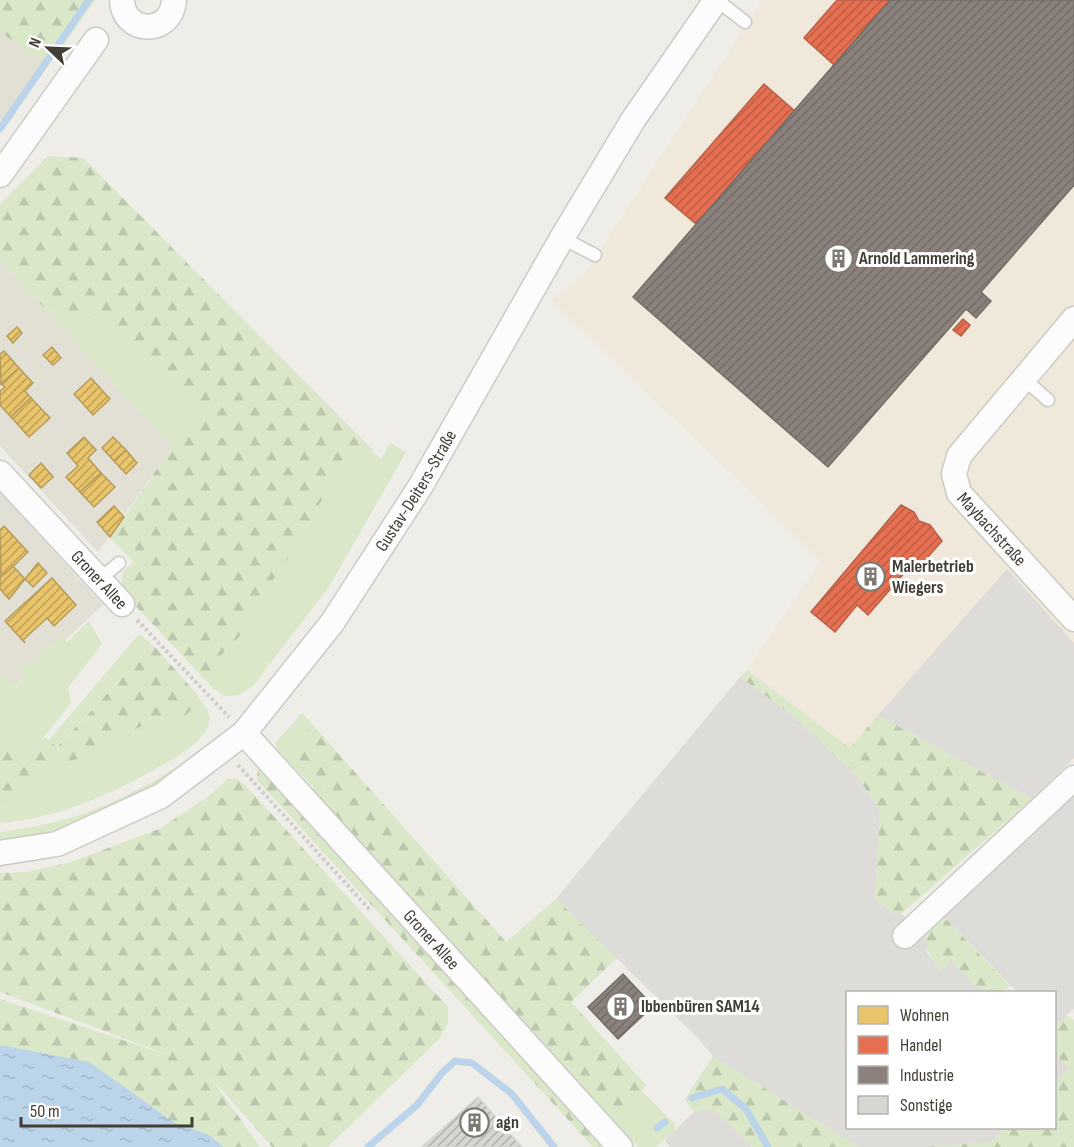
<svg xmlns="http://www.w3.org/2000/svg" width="1074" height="1147" font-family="'Sofia Sans Condensed',sans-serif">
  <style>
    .residential { fill: #e2dfd5 }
    .commercial { fill: #f0e9db }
    .grass { fill: #dae8c9 }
    .forest { fill: url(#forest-firs) }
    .parking { fill: #dddcd8 }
    .water { fill: url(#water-ripples) }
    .homes { fill: url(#homes-hatch); stroke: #b79c5a; stroke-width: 1.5 }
    .shops { fill: url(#shops-hatch); stroke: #b66049; stroke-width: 1.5 }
    .industry { fill: url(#industry-hatch); stroke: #756d67; stroke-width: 1.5 }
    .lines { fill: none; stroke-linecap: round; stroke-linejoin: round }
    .stream { stroke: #bbd4e9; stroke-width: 7 }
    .building { fill: url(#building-hatch); stroke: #d6d4ce; stroke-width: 1.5 }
    .lane-casing { stroke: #cccac5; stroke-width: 15 }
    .street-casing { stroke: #cccac5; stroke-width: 27 }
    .path { stroke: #cfcdca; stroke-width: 4; stroke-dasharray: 3 3; stroke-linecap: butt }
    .lane { stroke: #fcfcfc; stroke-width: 12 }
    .street { stroke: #fcfcfc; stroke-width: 24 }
    .labels { text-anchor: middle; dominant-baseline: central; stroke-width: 6; stroke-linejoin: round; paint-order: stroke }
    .poi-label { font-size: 18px; font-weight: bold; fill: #433e35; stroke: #fff; text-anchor: start }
    .street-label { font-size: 18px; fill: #433e35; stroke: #fff }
  </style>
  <defs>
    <pattern id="forest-firs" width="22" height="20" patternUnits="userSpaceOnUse" patternTransform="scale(1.5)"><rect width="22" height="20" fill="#dae8c9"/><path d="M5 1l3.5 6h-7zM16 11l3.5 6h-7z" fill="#bcc8ad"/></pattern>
    <pattern id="water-ripples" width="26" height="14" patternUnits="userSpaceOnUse" patternTransform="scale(1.5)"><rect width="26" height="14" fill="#bbd4e9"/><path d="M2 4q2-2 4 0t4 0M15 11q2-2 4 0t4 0" fill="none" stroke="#a2b7c8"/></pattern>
    <pattern id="homes-hatch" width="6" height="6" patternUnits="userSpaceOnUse" patternTransform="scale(1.5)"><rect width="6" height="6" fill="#e9c46a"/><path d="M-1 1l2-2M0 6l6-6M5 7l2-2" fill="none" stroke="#bea158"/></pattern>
    <pattern id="shops-hatch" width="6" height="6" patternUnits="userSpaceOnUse" patternTransform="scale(1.5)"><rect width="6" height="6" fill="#e76f51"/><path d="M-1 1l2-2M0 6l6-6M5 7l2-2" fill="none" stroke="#bd5d44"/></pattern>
    <pattern id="industry-hatch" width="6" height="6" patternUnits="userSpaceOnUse" patternTransform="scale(1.5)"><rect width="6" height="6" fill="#8a817c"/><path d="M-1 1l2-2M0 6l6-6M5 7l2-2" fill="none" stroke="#726b66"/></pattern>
    <pattern id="building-hatch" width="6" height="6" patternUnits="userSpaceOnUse" patternTransform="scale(1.5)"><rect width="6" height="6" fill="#d8d6d0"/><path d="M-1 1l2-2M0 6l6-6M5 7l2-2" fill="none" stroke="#b1afaa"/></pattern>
  </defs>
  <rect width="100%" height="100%" fill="#eeede8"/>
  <g class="residential">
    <polygon points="0,30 50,54 0,124"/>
    <polygon points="0,260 172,447 98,552 0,446"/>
    <polygon points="0,493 103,605 0,700"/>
  </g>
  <polygon class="commercial" points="762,0 1074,0 1074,762 1037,794 850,748 747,670 821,561 551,300 584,275"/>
  <g class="grass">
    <polygon points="46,310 106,321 202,413 172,447"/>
    <path d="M 390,443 L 406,452 L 329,587 L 256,682 C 243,695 230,703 214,689 L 217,685 L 214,683 L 214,669 L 216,663 L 223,653 L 249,627 L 266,590 L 297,545 L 348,452 L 368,450 L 382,458 Z"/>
    <polygon points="89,621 102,644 68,688 71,703 27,758 0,734 0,673 16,687 25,676 19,671 26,664 36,660 39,654 59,638 67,642"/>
    <polygon points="139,634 153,645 56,747 49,740"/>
    <path d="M 201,701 C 210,711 212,719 206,731 C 193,748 172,760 154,770 C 106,796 55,819 0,823 L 0,807 L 19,808 L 14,795 L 22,783 L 42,770 L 83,757 L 161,716 L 185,716 Z"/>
    <polygon points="302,713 313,725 291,750 326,789 314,801 313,787 277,749 275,743"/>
    <path d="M 185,761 L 185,764 L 154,788 L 78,825 L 36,835 L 0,841 L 0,832 C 70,824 127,801 185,761 Z"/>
    <polygon points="642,1091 675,1124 675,1130 656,1147 638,1147 618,1129"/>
  </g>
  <g class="forest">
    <polygon points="0,0 95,0 56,56 42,60 0,32"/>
    <polygon points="48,156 83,158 374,451 368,450 348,452 297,545 266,590 249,627 223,653 216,663 214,669 214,683 217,685 214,689 126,596 121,586 123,571 134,562 110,538 172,447 202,413 106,321 46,310 0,260 0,204"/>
    <polygon points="153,645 197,694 201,701 185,716 161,716 83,757 42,770 22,783 14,795 19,808 0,807 0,734 27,757 45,737 57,747"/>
    <polygon points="747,670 850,748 878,715 1032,799 901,914 891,912 875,898 880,811 856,775 790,714 740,677"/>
    <polygon points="313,725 506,942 556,899 619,956 571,1002 646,1085 618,1129 314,801 326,789 291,750"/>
    <polygon points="258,765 604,1141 599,1147 593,1147 257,780"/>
    <polygon points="237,778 246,786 448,1007 448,1023 439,1039 328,1147 272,1147 209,1075 260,1147 0,1147 0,999 177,1058 0,992 0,873 25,872 68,863 159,829 206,798 228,779"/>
    <path d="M 940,917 L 944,917 L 1010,986 L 1002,992 L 979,992 L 981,991 L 951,961 L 941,971 C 924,949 918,938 940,917 Z"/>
    <polygon points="1066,1015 1074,1020 1074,1147 922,1147 991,1142 1006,1128 1054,1128 1055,1082 1069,1068 1055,1055 1055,1027"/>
    <polygon points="713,1056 859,1147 752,1147 713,1110 694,1112 685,1099"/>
  </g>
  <g class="parking">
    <polygon points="1007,569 1074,643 1074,758 1032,799 878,715"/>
    <polygon points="740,677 790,714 856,775 880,811 875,898 891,912 901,914 926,937 927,953 941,971 951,960 981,991 979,992 848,992 848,1128 1006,1128 991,1142 922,1147 859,1147 713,1056 698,1038 556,899"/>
    <polygon points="1074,796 1074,1008 1055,1027 1054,992 1017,992 944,917"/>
    <polygon points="1054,1055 1069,1068 1055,1082 1054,1082"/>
    <polygon points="713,1109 752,1147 670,1147 668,1145 665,1140 694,1112"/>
  </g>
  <polygon class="water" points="0,1045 89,1062 175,1123 209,1135 224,1147 0,1147"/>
  <g class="homes">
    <polygon points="17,327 22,333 13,343 7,336"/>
    <polygon points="52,347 61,358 53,365 43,355"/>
    <polygon points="4,351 19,368 1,384 0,354"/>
    <polygon points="19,368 33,383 25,391 31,398 11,417 0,405 0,391 5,387 1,384"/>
    <polygon points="91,378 110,399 93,415 74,394"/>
    <polygon points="31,398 50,418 29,437 11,417"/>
    <polygon points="84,437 96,450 88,458 101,473 80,492 66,477 78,466 67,453"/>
    <polygon points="113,437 126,450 114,461 102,448"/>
    <polygon points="126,450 137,463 126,474 114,461"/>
    <polygon points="41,463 53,477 41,488 29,475"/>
    <polygon points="101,473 115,487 94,507 80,492"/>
    <polygon points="114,506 124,517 110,537 97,522"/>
    <polygon points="4,526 28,552 1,578 0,530"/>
    <polygon points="38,563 47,573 33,587 25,579"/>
    <polygon points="13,566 25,579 9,599 0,589 0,578"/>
    <polygon points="52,578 76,605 54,626 47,618 23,640 25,643 5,621"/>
  </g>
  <g class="shops">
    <polygon points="837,0 890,0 834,65 804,38"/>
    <polygon points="764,84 795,111 696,224 665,198"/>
    <polygon points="963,319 970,325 961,336 953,330"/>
    <polygon points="901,505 914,512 919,521 930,525 942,541 919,567 913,563 868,615 857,605 835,632 811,612"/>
  </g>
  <g class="industry">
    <polygon points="890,0 1074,0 1074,185 981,292 991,301 976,318 966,309 828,467 633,297"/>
    <polygon points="623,974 653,1006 618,1039 588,1007"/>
  </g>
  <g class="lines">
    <g class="stream">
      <polyline points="0,129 89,0"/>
      <polyline points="692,1098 722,1089 746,1109 768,1147"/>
      <polyline points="657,1128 665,1122"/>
      <polyline points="368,1147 417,1105 442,1073 455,1061 472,1063 512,1094 554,1147"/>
    </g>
  </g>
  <polygon class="building" points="478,1097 522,1147 422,1147"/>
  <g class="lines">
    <defs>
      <g id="lane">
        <polyline points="717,0 745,22"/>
        <polyline points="562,238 595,255"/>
        <polyline points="1024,379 1048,400"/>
        <polyline points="99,580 119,563"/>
      </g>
      <g id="street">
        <path d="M 122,0 C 123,35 172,36 174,0"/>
        <polyline points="0,175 96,40"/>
        <path id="s1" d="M 1074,319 L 959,456 L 954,474 L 959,493 L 1074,619"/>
        <polyline points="0,473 122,604"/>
        <path id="s2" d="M 244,733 L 620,1147"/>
        <path id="s3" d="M 0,853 L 57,844 L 161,796 L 244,733 L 332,623 L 420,487 L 562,238 L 633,120 L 716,0"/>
        <polyline points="905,936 1074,778"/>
      </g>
    </defs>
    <use href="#lane" class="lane-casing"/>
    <use href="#street" class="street-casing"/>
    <g class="path">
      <polyline points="137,620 229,717"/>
      <polyline points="238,765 370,910"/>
    </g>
    <use href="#lane" class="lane"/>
    <use href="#street" class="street"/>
  </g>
  <defs>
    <symbol id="building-ring" viewBox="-11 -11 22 22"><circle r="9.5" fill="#fff" stroke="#7f7b74" stroke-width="1.5"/><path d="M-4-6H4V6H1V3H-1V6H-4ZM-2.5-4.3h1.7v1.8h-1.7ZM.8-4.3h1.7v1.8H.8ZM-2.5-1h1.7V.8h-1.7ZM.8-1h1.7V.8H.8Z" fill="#7f7b74"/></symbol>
  </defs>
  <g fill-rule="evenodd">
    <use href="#building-ring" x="822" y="242" width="33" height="33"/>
    <use href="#building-ring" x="854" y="560" width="33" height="33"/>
    <use href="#building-ring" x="604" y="990" width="33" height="33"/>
    <use href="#building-ring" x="458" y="1106" width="33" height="33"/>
  </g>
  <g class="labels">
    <g class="poi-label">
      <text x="859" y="258">Arnold Lammering</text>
      <text x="892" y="566">Malerbetrieb<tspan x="892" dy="21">Wiegers</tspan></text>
      <text x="641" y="1006">Ibbenbüren SAM14</text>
      <text x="496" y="1122">agn</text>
    </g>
    <g class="street-label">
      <text stroke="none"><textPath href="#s3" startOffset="574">Gustav-Deiters-Straße</textPath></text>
      <text stroke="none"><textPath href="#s1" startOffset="266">Maybachstraße</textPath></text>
      <text transform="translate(99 580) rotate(47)">Groner Allee</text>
      <text stroke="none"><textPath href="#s2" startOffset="279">Groner Allee</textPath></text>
    </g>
  </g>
  <rect x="846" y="991" width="210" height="138" fill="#ffffff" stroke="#b4b2ae" stroke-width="1.5"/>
  <rect x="858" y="1006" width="30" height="18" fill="#e9c46a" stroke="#b4b2ae" stroke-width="1.5"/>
  <text x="900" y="1021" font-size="18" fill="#433e35">Wohnen</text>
  <rect x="858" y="1036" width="30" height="18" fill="#e76f51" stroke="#b4b2ae" stroke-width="1.5"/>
  <text x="900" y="1051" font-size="18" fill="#433e35">Handel</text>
  <rect x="858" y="1066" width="30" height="18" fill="#8a817c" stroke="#b4b2ae" stroke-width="1.5"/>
  <text x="900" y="1081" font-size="18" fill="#433e35">Industrie</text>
  <rect x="858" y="1096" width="30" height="18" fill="#d8d6d0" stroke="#b4b2ae" stroke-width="1.5"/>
  <text x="900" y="1111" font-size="18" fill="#433e35">Sonstige</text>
  <g transform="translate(48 48) rotate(293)" stroke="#ffffff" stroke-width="4.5" paint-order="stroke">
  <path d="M0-4.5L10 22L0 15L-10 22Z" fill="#433e35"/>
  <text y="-9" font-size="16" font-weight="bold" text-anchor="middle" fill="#433e35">N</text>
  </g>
  <path d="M21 1117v9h171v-9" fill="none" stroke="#433e35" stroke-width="3"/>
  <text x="30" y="1117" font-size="18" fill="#433e35" stroke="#ffffff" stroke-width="4.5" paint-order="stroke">50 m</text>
</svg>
